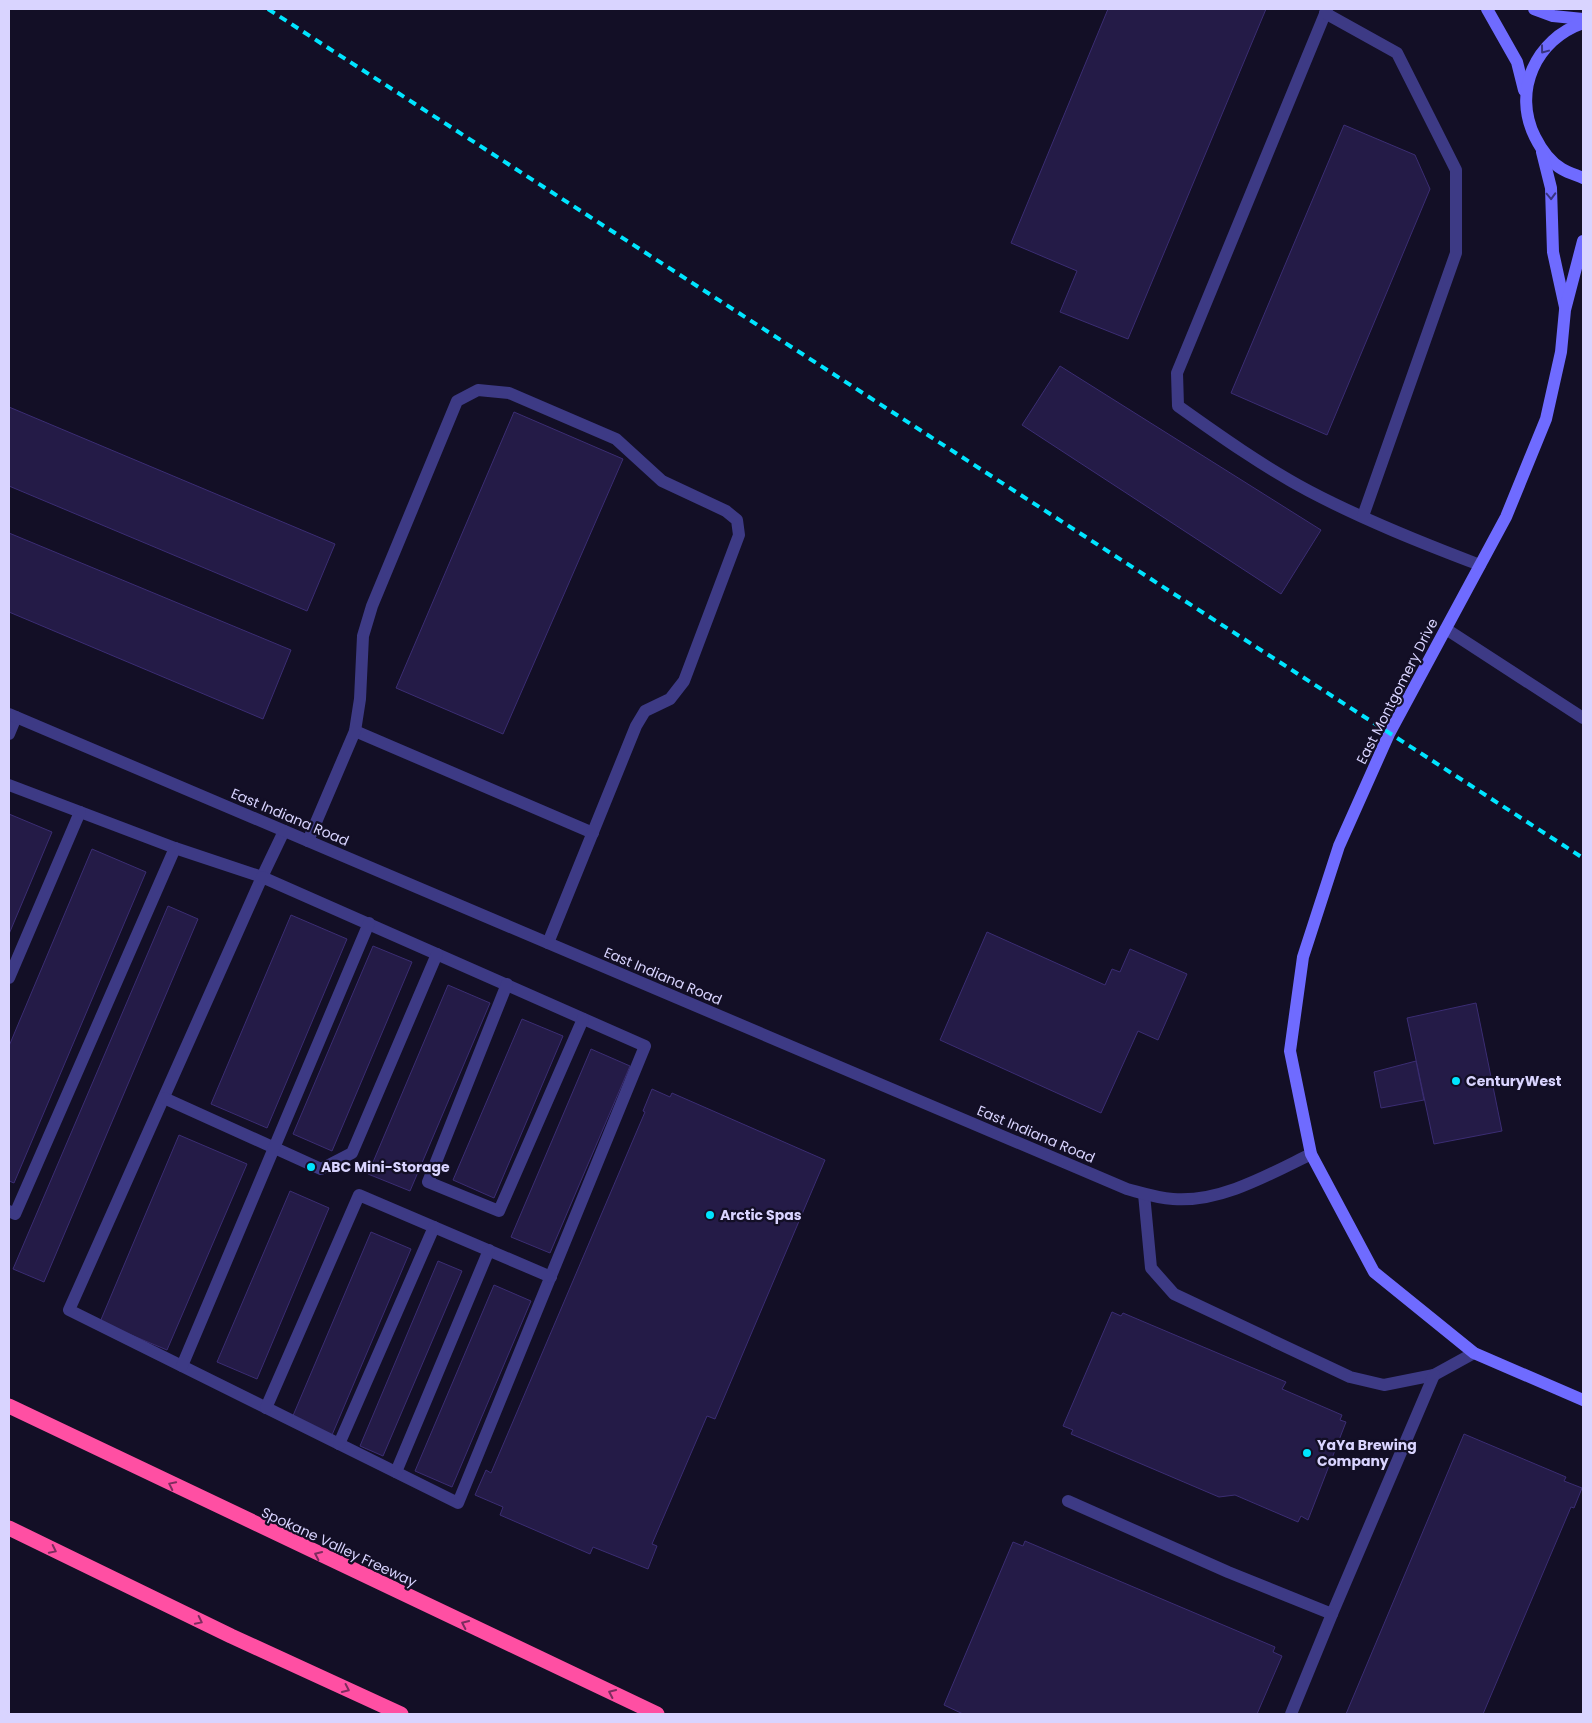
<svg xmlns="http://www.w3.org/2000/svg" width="1592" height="1723" font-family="Poppins,sans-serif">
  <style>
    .building { fill: #241b47; stroke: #3b2d73 }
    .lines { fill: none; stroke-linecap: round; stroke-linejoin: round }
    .lane { stroke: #3d3a85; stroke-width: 12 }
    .street { stroke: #3d3a85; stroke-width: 12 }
    .secondary { stroke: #6f6bff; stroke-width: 12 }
    .highway { stroke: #ff4fa3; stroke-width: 15 }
    .rail { stroke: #00e5ff; stroke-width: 4; stroke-dasharray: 8 6; stroke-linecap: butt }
    .oneway { stroke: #38347d }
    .oneway2 { stroke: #7d2c5e }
    .poi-dot { fill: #00e5ff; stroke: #130f26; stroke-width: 2 }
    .labels { text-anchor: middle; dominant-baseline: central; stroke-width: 4.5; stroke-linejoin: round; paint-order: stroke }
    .street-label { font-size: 14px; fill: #d9d4ff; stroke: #130f26 }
    .poi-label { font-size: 14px; font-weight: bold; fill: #d9d4ff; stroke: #130f26; text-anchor: start }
  </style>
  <rect width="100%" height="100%" fill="#130f26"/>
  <g class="building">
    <polygon points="1108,9 1266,9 1128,339 1060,312 1077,271 1011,243"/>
    <polygon points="1344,125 1415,155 1430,189 1327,435 1231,393"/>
    <polygon points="1060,366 1321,530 1281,594 1022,425"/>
    <polygon points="9,407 335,544 307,611 9,486"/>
    <polygon points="514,412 623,459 503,734 396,688"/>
    <polygon points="9,533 291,650 263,719 9,612"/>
    <polygon points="9,814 52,832 9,934"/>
    <polygon points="92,849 146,872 14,1183 9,1181 9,1046"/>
    <polygon points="168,906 198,919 44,1282 13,1269"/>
    <polygon points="291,915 347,939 267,1128 211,1104"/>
    <polygon points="987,932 1105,985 1112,969 1120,972 1130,949 1187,974 1158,1040 1138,1031 1101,1113 940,1040"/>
    <polygon points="373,946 412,962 332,1151 293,1134"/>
    <polygon points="448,985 490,1003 410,1191 368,1174"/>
    <polygon points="1476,1003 1502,1131 1434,1144 1407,1018"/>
    <polygon points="522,1019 563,1036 494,1198 453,1180"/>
    <polygon points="591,1049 630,1066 550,1253 511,1237"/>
    <polygon points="1416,1061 1424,1100 1381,1108 1374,1072"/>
    <polygon points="652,1089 670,1097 672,1093 825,1160 715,1419 707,1416 652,1544 657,1546 648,1569 593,1547 590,1554 500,1515 503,1507 475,1495 486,1470 491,1473 645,1112 643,1111"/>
    <polygon points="179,1135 247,1164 167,1350 100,1322"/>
    <polygon points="290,1191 329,1208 257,1379 217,1362"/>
    <polygon points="371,1232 411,1249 332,1435 292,1418"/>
    <polygon points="438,1261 462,1271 383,1456 360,1446"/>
    <polygon points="494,1285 531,1301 452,1487 415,1471"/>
    <polygon points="1112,1312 1121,1316 1123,1313 1286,1382 1282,1389 1342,1415 1340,1420 1346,1422 1308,1520 1301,1516 1298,1522 1235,1495 1219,1497 1071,1434 1073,1430 1063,1426"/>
    <polygon points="1464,1434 1566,1477 1564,1481 1582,1488 1574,1508 1571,1507 1483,1714 1346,1714"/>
    <polygon points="1025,1541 1275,1647 1273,1652 1282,1656 1257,1714 963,1714 944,1705 1013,1542 1023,1546"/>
  </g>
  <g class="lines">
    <g class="lane">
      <path d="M 1327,9 L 1177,373 L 1178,406 C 1220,436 1264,467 1309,491 C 1364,520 1422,543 1480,565"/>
      <polyline points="1325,13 1397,53 1456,170 1456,253 1363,516"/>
      <polyline points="1446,629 1583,718"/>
      <polyline points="355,731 593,833"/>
      <polyline points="9,734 16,717"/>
      <polyline points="9,785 175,848 262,877 284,831"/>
      <polyline points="308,841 355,731 360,699 363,636 372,606 457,401 478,390 509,393 616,439 662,481 726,511 737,520 739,535 684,681 670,699 645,711 636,726 548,943"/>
      <polygon points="262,877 645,1046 458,1503 69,1310"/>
      <polyline points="9,978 80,812"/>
      <polyline points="507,984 428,1182 499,1211 583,1019"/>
      <polyline points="164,1098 321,1169 352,1153 437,954"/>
      <polyline points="1144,1194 1151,1268 1174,1294 1350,1377 1384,1385 1434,1375 1474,1353"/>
      <polyline points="9,1211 15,1214 175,848"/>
      <polyline points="182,1366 369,923"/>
      <polyline points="266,1408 359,1195 551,1277"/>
      <polyline points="339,1444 434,1227"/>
      <polyline points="396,1472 489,1250"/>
      <polyline points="1068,1501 1228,1572 1332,1614 1434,1375"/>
      <polyline points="1291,1714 1332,1614"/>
    </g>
    <path class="street" d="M 9,714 L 1127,1189 C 1142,1193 1157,1198 1173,1199 C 1220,1203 1270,1174 1311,1154"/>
    <g class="secondary">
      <polyline points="1487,9 1517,62 1524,90"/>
      <polyline points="1534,9 1553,16 1583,19"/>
      <path d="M 1583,23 C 1536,39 1512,91 1535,137 C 1541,149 1550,162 1562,169 C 1569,173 1576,175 1583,178"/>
      <polyline points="1542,152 1551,188 1553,252 1565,307"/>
      <polyline points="1583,241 1565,310 1561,352 1546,419 1506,517 1389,734 1339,846 1303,957 1290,1051 1311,1154 1374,1272 1474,1353 1583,1400"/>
    </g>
    <g class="highway">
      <polyline points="9,1406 657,1714"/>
      <polyline points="9,1528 231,1636 401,1714"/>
    </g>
    <polyline class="rail" points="268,9 1583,858"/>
  </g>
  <defs><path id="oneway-chevron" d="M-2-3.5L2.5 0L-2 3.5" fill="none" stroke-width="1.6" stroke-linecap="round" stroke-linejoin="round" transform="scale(1.25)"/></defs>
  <g class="oneway">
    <use href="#oneway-chevron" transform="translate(1544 50) rotate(127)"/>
    <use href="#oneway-chevron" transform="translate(1551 196) rotate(88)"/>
  </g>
  <g class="oneway2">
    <use href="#oneway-chevron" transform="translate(172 1485) rotate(-154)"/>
    <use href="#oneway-chevron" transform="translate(53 1550) rotate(26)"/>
    <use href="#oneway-chevron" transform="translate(318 1555) rotate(-155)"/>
    <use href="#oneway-chevron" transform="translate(199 1621) rotate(26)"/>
    <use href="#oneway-chevron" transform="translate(465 1624) rotate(-155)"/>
    <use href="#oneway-chevron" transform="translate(346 1689) rotate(25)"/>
    <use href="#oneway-chevron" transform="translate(612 1693) rotate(-155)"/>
  </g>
  <g class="poi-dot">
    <circle cx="1456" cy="1081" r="5"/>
    <circle cx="311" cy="1167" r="5"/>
    <circle cx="710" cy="1215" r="5"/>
    <circle cx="1307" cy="1453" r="5"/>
  </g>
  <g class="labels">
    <g class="street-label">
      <text transform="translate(1397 691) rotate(-63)">East Montgomery Drive</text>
      <text transform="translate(290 817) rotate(23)">East Indiana Road</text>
      <text transform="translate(663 976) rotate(23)">East Indiana Road</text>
      <text transform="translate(1036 1134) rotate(23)">East Indiana Road</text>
      <text transform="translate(339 1547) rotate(25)">Spokane Valley Freeway</text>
    </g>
    <g class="poi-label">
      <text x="1466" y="1081">CenturyWest</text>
      <text x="321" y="1167">ABC Mini-Storage</text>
      <text x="720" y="1215">Arctic Spas</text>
      <text x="1317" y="1445">YaYa Brewing<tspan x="1317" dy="16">Company</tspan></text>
    </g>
  </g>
  <rect width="1592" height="1723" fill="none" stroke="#d9d4ff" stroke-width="20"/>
</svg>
